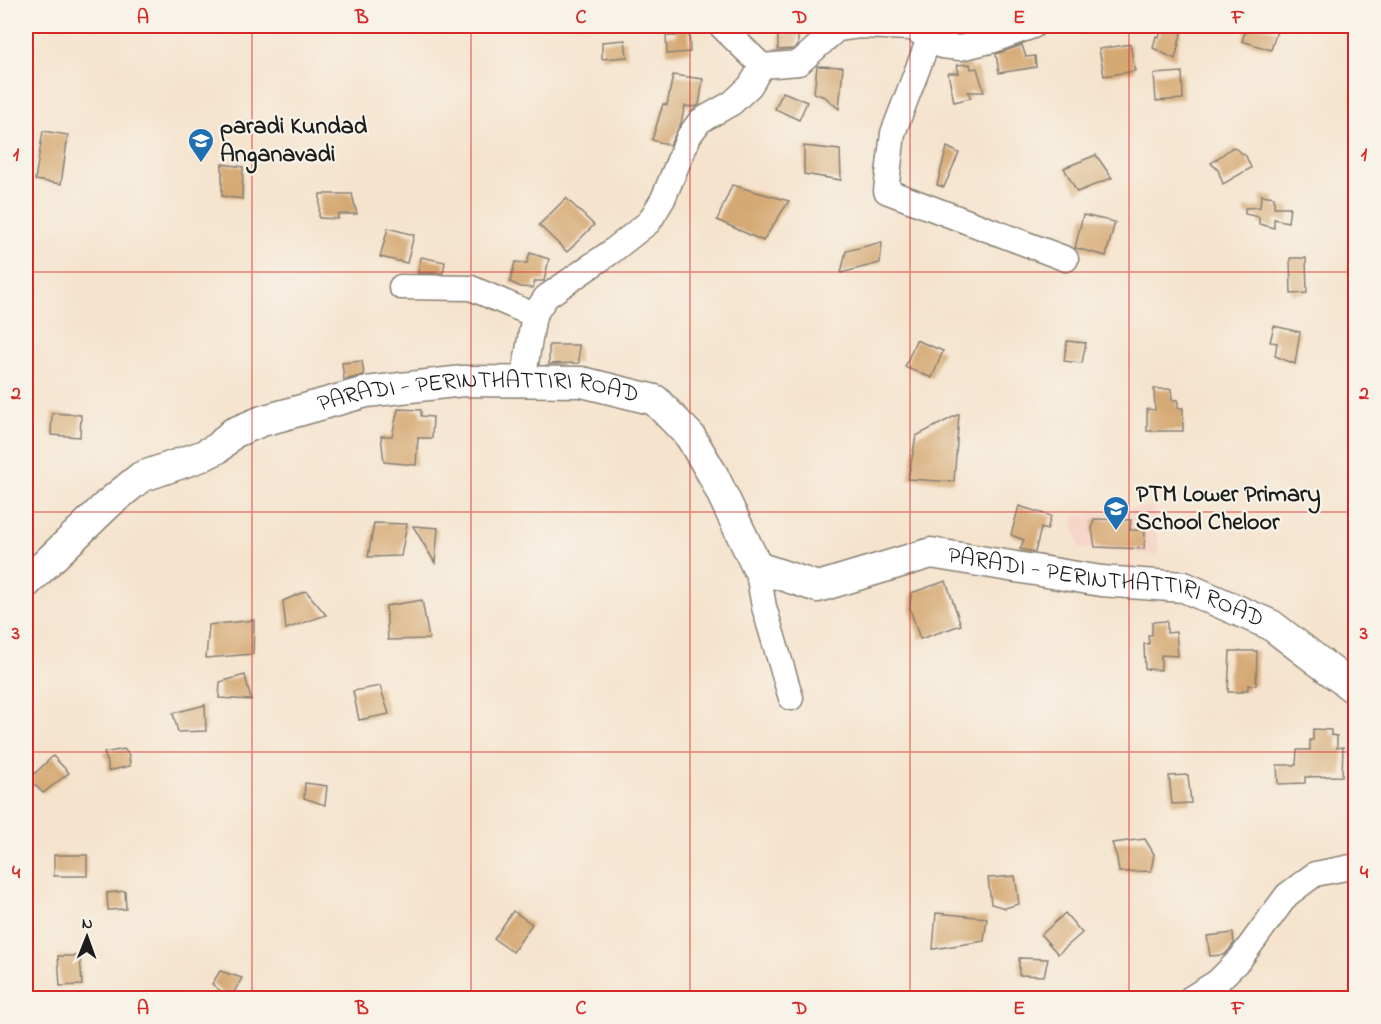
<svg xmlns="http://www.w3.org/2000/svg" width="1381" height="1024" font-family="'Indie Flower',sans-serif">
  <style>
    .built { fill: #f6d2c5 }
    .building { fill: #d5a973 }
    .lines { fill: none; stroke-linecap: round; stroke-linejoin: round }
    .minor-casing { stroke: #888074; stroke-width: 27 }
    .major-casing { stroke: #888074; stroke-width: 33 }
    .minor { stroke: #fff; stroke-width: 24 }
    .major { stroke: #fff; stroke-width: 30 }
    .grid { fill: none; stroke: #d62828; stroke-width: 1.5; stroke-opacity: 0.55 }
    .labels { text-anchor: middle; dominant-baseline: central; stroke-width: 4.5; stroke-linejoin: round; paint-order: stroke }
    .poi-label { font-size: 24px; font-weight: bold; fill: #1c1c1c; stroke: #f7f3e8; text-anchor: start }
    .street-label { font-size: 24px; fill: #1c1c1c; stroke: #f7f3e8 }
    .neatline { fill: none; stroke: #d62828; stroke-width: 2 }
    .grid-label { font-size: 20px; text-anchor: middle; font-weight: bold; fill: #d62828 }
  </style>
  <rect width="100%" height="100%" fill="#f7f3e8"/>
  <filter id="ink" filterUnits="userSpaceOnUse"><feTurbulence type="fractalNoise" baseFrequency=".0167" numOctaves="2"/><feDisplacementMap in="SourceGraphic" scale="12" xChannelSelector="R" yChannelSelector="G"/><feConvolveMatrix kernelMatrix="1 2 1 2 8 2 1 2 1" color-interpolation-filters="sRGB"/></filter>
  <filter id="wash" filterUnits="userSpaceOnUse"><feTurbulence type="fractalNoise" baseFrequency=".008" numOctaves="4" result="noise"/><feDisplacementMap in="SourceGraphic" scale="24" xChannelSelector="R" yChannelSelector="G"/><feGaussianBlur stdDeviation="1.35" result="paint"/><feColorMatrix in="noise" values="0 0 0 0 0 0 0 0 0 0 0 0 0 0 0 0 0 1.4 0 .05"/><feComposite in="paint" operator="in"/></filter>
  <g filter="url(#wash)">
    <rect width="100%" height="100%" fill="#f5e3cd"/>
    <polygon class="built" points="1154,505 1159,555 1079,548 1073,516"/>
    <g id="blocks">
      <g class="building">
        <polygon points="675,26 689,26 690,52 667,54 666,36 676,36"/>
        <polygon points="948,26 992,26 959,34"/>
        <polygon points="1162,26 1170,26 1182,30 1175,59 1153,48 1156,36 1159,37"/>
        <polygon points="1247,26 1261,26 1277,31 1271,50 1242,41"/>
        <polygon points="778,34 798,34 798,45 793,49 778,50"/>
        <polygon points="625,40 627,57 602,59 602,42"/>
        <polygon points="1130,44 1135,71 1104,76 1099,49"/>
        <polygon points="1022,45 1026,57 1035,56 1036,67 999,73 996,54"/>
        <polygon points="970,64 971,69 977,68 984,92 968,92 971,98 954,102 948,73 959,73 957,65"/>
        <polygon points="817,66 843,67 839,109 825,97 814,93"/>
        <polygon points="1182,72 1183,99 1156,101 1154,74"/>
        <polygon points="673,75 703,79 699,105 695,107 685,106 681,123 670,145 652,140 663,104 667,105"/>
        <polygon points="783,92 807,102 799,120 775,109"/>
        <polygon points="43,131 68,135 61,184 35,180"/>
        <polygon points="804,146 840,150 841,180 804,174"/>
        <polygon points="947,147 959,153 944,187 937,185"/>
        <polygon points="1233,147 1246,156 1251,168 1223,184 1218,170 1211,163"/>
        <polygon points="1096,155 1112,178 1077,192 1064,168"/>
        <polygon points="222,164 243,167 242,199 222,196"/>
        <polygon points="732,185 789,201 763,241 717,220"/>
        <polygon points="320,194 352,194 357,214 338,214 338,219 319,218"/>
        <polygon points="1261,195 1274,197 1274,207 1290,207 1288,222 1274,219 1274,228 1259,224 1259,217 1245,214 1245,208 1260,207"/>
        <polygon points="566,198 594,225 567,252 539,225"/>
        <polygon points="1083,215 1115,222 1106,256 1075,248"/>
        <polygon points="388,228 414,235 407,263 380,257"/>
        <polygon points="882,242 880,263 841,273 846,251"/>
        <polygon points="530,253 549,259 544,281 535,281 533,288 521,287 510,282 515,262 527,263"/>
        <polygon points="421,257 445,262 443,273 418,273"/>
        <polygon points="1290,258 1306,258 1307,293 1291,294"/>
        <polygon points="1274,326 1300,332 1295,364 1275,356 1277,343 1270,342"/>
        <polygon points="916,340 943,351 932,378 905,367"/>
        <polygon points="1067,341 1086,343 1082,363 1064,361"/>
        <polygon points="549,345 579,345 579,363 549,364"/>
        <polygon points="362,361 364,375 344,380 342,363"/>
        <polygon points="1154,389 1171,389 1172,400 1178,400 1178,408 1183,408 1183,431 1147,431 1147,409 1155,410"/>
        <polygon points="398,409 421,410 421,416 433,417 432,438 418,438 416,465 384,462 381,436 392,436"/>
        <polygon points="52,413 81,415 80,437 51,435"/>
        <polygon points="959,414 954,482 908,479 916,436"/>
        <polygon points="1019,506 1051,516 1047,530 1041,528 1035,552 1020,549 1024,540 1011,535"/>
        <polygon points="1094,519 1131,520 1130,530 1145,530 1144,549 1095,547 1092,529"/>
        <polygon points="374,523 407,524 401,556 368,557"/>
        <polygon points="413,526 438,528 435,563"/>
        <polygon points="946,581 961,625 920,639 910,609 911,593"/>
        <polygon points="306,591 326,615 286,629 283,601"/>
        <polygon points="422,600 429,639 388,640 386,606"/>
        <polygon points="254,620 253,654 206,658 209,625"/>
        <polygon points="1167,621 1167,633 1176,632 1178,656 1161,655 1161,670 1145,669 1144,644 1149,644 1148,635 1152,635 1152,622"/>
        <polygon points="1230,651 1257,651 1256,685 1248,685 1248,690 1243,690 1243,692 1228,692"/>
        <polygon points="245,675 251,700 219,698 220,682"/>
        <polygon points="380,686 389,714 359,720 353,691"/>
        <polygon points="205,705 206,731 178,732 173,713"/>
        <polygon points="1313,729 1331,730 1331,735 1337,736 1337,748 1343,747 1342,776 1305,777 1305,783 1278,784 1277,765 1296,765 1297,750 1310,750 1310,740 1313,740"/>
        <polygon points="124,749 129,755 130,766 108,771 108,763 104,753"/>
        <polygon points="53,756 69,773 43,793 29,779"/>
        <polygon points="1188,775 1191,803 1172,804 1169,776"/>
        <polygon points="305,783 327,786 325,805 304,798"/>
        <polygon points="1145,839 1154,854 1151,871 1119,872 1117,858 1112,843"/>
        <rect x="54" y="855" width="33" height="21"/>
        <polygon points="1015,876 1019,904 1005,908 991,904 988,878"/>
        <polygon points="125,891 126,909 108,910 107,893"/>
        <polygon points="513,911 532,924 513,952 494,939"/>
        <polygon points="936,913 987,918 984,941 933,949"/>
        <polygon points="1065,913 1082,933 1058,954 1041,935"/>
        <polygon points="1233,933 1234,943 1229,950 1224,955 1210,956 1207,936"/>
        <polygon points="58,956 80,956 82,985 60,986"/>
        <polygon points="1019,958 1048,959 1044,976 1019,975"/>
        <polygon points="220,971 242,978 230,999 212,984"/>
      </g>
    </g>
  </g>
  <g filter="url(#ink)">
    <use href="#blocks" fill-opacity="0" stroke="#888074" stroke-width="1.5"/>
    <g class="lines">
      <defs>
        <g id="minor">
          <polyline points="721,26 762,66"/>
          <polyline points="929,39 893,133 886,191 1066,259"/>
          <polyline points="401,287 471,288 534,315"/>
          <polyline points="523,381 534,315 546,297 611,252 649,222 663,199 689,136 700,121 732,103 750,86 762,66 799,63 837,29 859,26 912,28 942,46 960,48 994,40 1033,26"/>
          <polyline points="757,567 764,607 791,698"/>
          <polyline points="1191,998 1217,982 1240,959 1287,895 1315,874 1356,866"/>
        </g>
        <g id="major">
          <path id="s1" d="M 26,583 L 108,504 L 141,477 L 202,456 L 218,448 L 233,433 L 262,421 L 366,392 L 463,381 L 582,382 L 655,400 L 690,436 L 713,475 L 757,567 L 818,587 L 931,553 L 1101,581 L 1184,587 L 1271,625 L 1356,690"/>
        </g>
      </defs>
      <use href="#minor" class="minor-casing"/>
      <use href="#major" class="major-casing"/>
      <use href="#minor" class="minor"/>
      <use href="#major" class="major"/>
    </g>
  </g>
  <path class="grid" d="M 252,26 L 252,998M 471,26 L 471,998M 690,26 L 690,998M 910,26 L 910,998M 1129,26 L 1129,998M 26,272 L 1356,272M 26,512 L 1356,512M 26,752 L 1356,752"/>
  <defs>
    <symbol id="school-pin" viewBox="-11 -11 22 30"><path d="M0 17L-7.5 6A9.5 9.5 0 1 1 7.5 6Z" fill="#1f6fb2" stroke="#f7f3e8"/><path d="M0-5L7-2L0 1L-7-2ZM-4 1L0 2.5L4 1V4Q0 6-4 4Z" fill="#fff"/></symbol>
  </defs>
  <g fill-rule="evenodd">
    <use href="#school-pin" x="186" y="126" width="30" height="40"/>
    <use href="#school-pin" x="1101" y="494" width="30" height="40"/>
  </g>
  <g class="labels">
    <g class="poi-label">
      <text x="220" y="127">paradi Kundad<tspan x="220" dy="28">Anganavadi</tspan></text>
      <text x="1136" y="495">PTM Lower Primary<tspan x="1136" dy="28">School Cheloor</tspan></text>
    </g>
    <g class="street-label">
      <text stroke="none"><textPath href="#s1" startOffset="512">PARADI - PERINTHATTIRI ROAD</textPath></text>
      <text stroke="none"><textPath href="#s1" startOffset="1250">PARADI - PERINTHATTIRI ROAD</textPath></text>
    </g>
  </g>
  <rect width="1381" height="1024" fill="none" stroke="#f7f3e8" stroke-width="66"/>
  <g transform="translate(87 937) rotate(1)" stroke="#f7f3e8" stroke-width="4.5" paint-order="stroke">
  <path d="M0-4.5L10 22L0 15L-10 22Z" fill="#1c1c1c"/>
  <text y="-9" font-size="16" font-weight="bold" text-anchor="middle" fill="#1c1c1c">N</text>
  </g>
  <rect x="33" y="33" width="1315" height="958" class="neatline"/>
  <g class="grid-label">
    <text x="143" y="23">A</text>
    <text x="362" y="23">B</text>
    <text x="581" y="23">C</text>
    <text x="800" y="23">D</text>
    <text x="1019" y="23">E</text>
    <text x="1238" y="23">F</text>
    <text x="16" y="160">1</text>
    <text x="1364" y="160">1</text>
    <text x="16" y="399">2</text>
    <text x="1364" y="399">2</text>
    <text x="16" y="639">3</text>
    <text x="1364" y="639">3</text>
    <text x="16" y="878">4</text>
    <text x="1364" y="878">4</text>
    <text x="143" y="1014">A</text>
    <text x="362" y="1014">B</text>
    <text x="581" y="1014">C</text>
    <text x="800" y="1014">D</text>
    <text x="1019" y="1014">E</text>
    <text x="1238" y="1014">F</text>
  </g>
</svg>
